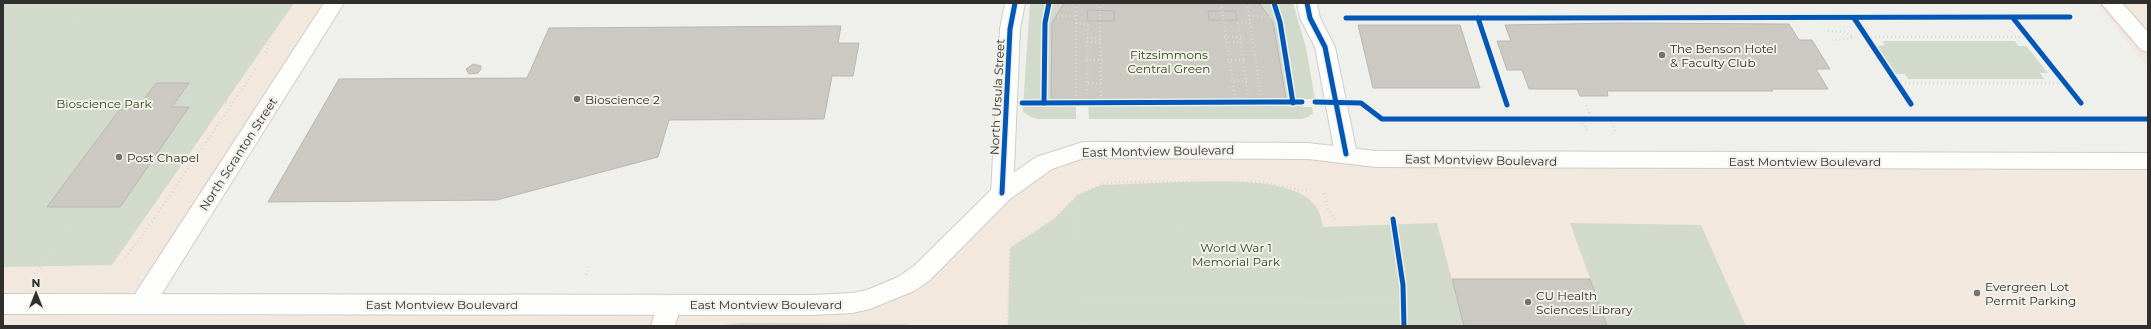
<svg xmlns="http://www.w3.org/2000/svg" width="2151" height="329" font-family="Montserrat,sans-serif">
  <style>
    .education { fill: #f2e8dd }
    .green { fill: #d2dacb }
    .building { fill: #cbc9c1; stroke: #b9b8b5 }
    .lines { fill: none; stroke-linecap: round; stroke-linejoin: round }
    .street-casing { stroke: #cdcdca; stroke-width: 2 }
    .secondary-casing { stroke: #cdcdca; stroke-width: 2 }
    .path { stroke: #d9d9d8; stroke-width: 2.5; stroke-dasharray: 1 3; stroke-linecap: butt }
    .street { fill: #fdfdfc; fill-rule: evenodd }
    .secondary { fill: #fdfdfc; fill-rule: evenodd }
    .cycleway-casing { stroke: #f1f0e9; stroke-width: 8 }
    .cycleway { stroke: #0057b8; stroke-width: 5 }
    .poi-dot { fill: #737270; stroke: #f1f0e9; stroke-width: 1.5 }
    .labels { text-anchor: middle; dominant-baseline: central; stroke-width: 4; stroke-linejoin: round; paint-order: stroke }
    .poi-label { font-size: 12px; fill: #302f2d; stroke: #f1f0e9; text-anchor: start }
    .park-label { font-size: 12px; fill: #314b1d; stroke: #f1f0e9 }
    .street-label { font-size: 12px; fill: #302f2d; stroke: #f1f0e9 }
  </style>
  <rect width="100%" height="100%" fill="#efefeb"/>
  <g class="education">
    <polygon points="3,3 334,3 142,304 880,296 992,203 1083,150 2148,161 2148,326 3,326"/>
    <polygon points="2096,3 2148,3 2148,67"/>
  </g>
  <g class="green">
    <polygon points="3,3 294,3 112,265 3,267"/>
    <polygon points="1030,3 1293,3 1306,48 1315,99 1302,99 1303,107 1312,107 1313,113 1308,117 1301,119 1089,119 1088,104 1076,104 1076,119 1037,119 1031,117 1023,112 1023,108"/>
    <polygon points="1882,41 2015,41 2018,46 2026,46 2048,73 2040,73 2044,79 1908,79 1905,74 1896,74 1877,46 1885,45"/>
    <path d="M 1181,182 C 1214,182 1291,176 1314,204 C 1320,211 1321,218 1323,227 L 1437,223 L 1464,326 L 1008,326 L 1010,248 L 1054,219 L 1078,195 L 1101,185 Z"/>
    <polygon points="1570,223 1701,225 1746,326 1607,326"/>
    <polygon points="742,323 906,324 913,326 714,326"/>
  </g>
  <g class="building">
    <polygon points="1064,3 1259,3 1273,22 1286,99 1051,99 1052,23"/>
    <polygon points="1087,10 1114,11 1114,21 1088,21"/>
    <polygon points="1208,11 1235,11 1237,20 1209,20"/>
    <polygon points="1618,23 1789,24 1799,40 1812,40 1830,69 1816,69 1828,89 1771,89 1773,91 1607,91 1608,96 1580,96 1577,89 1529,89 1522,70 1507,70 1497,41 1511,41 1505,25"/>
    <polygon points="1358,25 1460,25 1480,88 1373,88"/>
    <polygon points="841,26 838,43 859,43 853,76 832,76 824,119 669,120 658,157 497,200 268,202 339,79 527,78 549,28"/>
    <polygon points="473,64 481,66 481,69 478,73 469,74 466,69"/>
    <polygon points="156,83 189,83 172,107 189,107 120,207 47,207 123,105 140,105"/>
    <polygon points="1452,279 1590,279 1607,326 1464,326"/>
  </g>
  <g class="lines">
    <defs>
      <g id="street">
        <polygon points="324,3 344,3 151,311 142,314 133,311 130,304 133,297"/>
        <polygon points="1005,3 1025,3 1020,29 1013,193 1010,199 1002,202 994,199 991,193 1000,29"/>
        <polygon points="1297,3 1317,3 1320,18 1335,47 1357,154 1354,160 1346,162 1338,160 1335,154 1315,47 1300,18"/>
        <polygon points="2101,3 2122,3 2148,32 2148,52 2141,50"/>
        <polygon points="669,295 678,298 681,305 675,326 651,326 660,298"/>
      </g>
      <polygon id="secondary" points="1083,142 1308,143 1376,151 2148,153 2148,169 1376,167 1308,159 1084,158 1052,169 1010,199 930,280 914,291 870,309 852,313 812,315 3,314 3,294 812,295 852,293 867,290 898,277 914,266 994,187 1036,157"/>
    </defs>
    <use href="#street" class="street-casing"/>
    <use href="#secondary" class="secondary-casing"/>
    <g class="path">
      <polyline points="1076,3 1076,103"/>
      <polyline points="1100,3 1101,103"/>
      <polyline points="1221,3 1236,103"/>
      <polyline points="1247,3 1262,103"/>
      <polyline points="1042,16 1076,16"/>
      <polyline points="1249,16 1278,17"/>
      <polyline points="1076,23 1088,25 1087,95"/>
      <polyline points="1828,31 1846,32 1853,38 1832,40"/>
      <polyline points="3,35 32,28 69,28 90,3"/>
      <polyline points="1224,37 1242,37"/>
      <polyline points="1867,37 2029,37"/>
      <polyline points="1087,38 1102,38"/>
      <polyline points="1087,42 1103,42"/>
      <polyline points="1225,42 1243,42"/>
      <polyline points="266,53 270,42 270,33 293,3"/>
      <polyline points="1086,60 1103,60"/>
      <polyline points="1227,60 1245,60"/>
      <polyline points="1230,81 1247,81"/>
      <polyline points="1088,83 1103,83"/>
      <polyline points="1897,83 2065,83"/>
      <polyline points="178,99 232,103"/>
      <polyline points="1249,103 1238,23 1250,22"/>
      <polyline points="1586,105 1592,119"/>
      <polyline points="1581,119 1587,131"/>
      <polyline points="1610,119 1615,131"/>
      <polyline points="1324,193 1328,209 1335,219"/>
      <polyline points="1078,195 1081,326"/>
      <polyline points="1180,224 1188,326"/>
      <polyline points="125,257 141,238 257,67"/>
      <polyline points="35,274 84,207"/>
      <polyline points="586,275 589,267"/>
      <polyline points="1080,301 1404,303"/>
      <polyline points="1008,326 1010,248 1054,219 1078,195 1101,185 1114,182 1262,182 1300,190 1311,189"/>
    </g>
    <use href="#street" class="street"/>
    <use href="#secondary" class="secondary"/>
    <defs>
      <g id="cycleway">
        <polyline points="1274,3 1280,22 1293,103"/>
        <polyline points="1307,3 1310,18 1325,47 1346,154"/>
        <polyline points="1346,18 1478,18"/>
        <polyline points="1854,18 1911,104"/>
        <polyline points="2013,18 2081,103"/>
        <polyline points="1315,102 1361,103 1382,119 2148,119"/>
        <polyline points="1022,103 1302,102"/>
        <polyline points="1044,103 1045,23 1049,3"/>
        <polyline points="1507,105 1478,18 2070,17"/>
        <polyline points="1002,193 1010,29 1015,3"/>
        <polyline points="1393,219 1403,285 1404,326"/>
      </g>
    </defs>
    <use href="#cycleway" class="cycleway-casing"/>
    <use href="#cycleway" class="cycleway"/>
  </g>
  <g class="poi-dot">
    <circle cx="1662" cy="55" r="4"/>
    <circle cx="577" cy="99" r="4"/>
    <circle cx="119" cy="157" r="4"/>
    <circle cx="1977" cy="293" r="4"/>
    <circle cx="1528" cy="302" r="4"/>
  </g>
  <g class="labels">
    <g class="poi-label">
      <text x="1670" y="48">The Benson Hotel<tspan x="1670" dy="14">&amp; Faculty Club</tspan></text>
      <text x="585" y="99">Bioscience 2</text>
      <text x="127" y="157">Post Chapel</text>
      <text x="1985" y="286">Evergreen Lot<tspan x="1985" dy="14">Permit Parking</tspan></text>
      <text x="1536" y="295">CU Health<tspan x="1536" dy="14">Sciences Library</tspan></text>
    </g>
    <g class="park-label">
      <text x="1169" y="54">Fitzsimmons<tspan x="1169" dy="14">Central Green</tspan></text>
      <text x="104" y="103">Bioscience Park</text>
      <text x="1236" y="247">World War 1<tspan x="1236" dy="14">Memorial Park</tspan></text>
    </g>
    <g class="street-label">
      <text transform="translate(997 97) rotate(-87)">North Ursula Street</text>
      <text transform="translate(1158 151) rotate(-1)">East Montview Boulevard</text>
      <text transform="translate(238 154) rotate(-57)">North Scranton Street</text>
      <text transform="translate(1481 160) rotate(1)">East Montview Boulevard</text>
      <text x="1805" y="161">East Montview Boulevard</text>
      <text x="442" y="304">East Montview Boulevard</text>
      <text x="766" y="304">East Montview Boulevard</text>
    </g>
  </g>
  <rect width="2151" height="329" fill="none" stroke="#302f2d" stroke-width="8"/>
  <g transform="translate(36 293)" stroke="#f1f0e9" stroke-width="3" paint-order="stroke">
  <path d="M0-3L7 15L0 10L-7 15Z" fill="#302f2d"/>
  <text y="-6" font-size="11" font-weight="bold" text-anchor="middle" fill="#302f2d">N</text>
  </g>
</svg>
